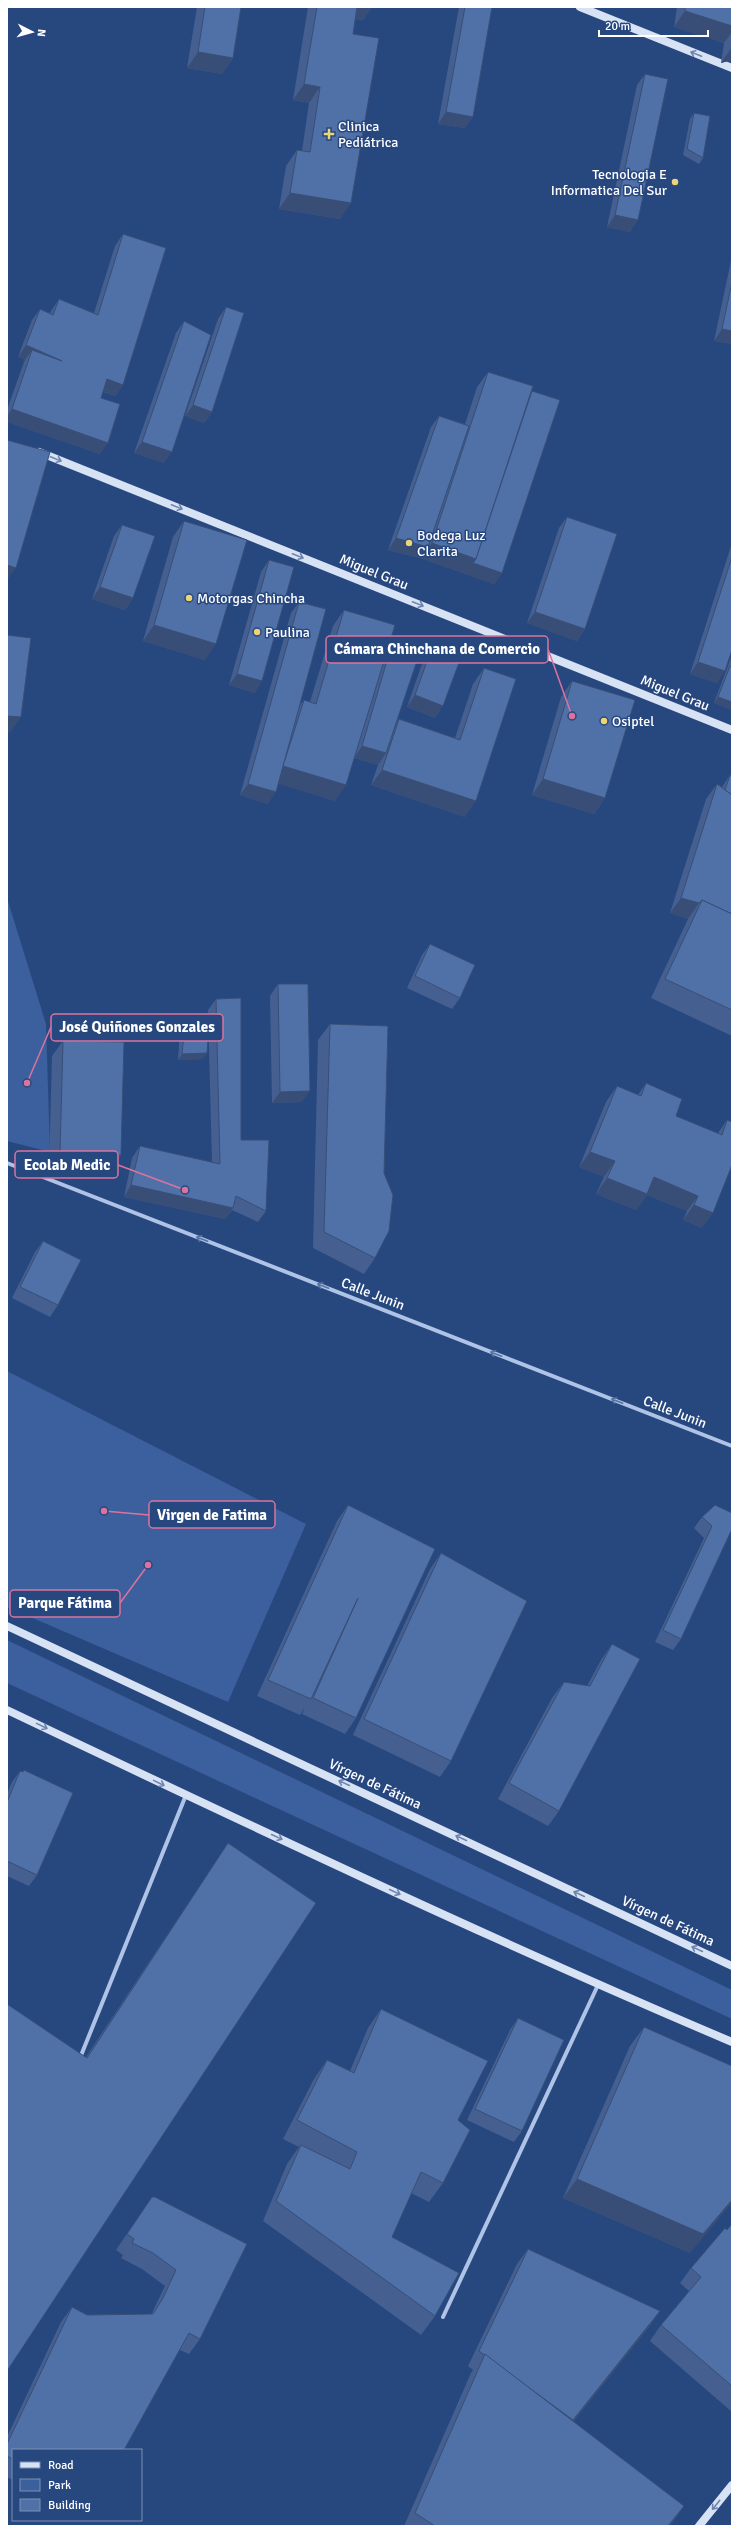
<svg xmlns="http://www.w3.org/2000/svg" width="739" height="2533" font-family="Signika,sans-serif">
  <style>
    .green { fill: #3c5f9d }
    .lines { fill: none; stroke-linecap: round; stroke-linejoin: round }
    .street { stroke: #aec3e5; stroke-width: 4 }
    .secondary { stroke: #d7e2f5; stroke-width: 8 }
    .wall { fill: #456090 }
    .shaded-wall { fill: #384e76 }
    .building { fill: #5070a8; stroke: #384e76 }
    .oneway { stroke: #6d85ae }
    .oneway2 { stroke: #5672a3 }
    .poi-dot { fill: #edd474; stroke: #27477f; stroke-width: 1.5 }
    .labels { text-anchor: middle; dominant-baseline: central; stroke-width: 3; stroke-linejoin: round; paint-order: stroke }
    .poi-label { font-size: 14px; fill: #fff; stroke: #27477f; text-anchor: start }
    .street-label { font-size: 14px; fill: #fff; stroke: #27477f }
    .leader { fill: none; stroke: #da749d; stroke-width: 1.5 }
    .callout-dot { fill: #da749d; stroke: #27477f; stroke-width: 1.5 }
    .callout { fill: #27477f; stroke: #da749d; stroke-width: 1.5 }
    .callout-label { font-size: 15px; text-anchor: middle; font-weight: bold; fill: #fff }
  </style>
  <rect width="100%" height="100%" fill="#27477f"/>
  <g class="green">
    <polygon points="7,898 46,1024 50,1152 7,1141"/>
    <polygon points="7,1371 306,1524 228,1702 7,1607"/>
    <polygon points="7,1640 732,1990 732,2019 7,1683"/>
  </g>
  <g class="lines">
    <g class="street">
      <polyline points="7,1163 732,1446"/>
      <polyline points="80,2058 186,1795"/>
      <polyline points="443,2317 598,1985"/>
    </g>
    <g class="secondary">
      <polyline points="580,7 732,68"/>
      <polyline points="39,452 732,730"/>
      <polyline points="7,1626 732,1966"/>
      <path d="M 7,1710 C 247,1824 487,1938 732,2042"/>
      <polyline points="699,2526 732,2485"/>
    </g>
  </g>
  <g class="wall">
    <polygon points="197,7 241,7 233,58 222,74 187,68"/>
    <polygon points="308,7 372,7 363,20 355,19 353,34 340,219 279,209 286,166 297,150 302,151 309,103 293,100"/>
    <polygon points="459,7 492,7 465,128 438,124"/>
    <polygon points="677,7 732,7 732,60 721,63 724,43 674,27"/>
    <polygon points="645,74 630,232 607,227 637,85"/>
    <polygon points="694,113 703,158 699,164 683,155 690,119"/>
    <polygon points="123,234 123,385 115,396 103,392 101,398 100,454 7,422 7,410 24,362 25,360 18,357 32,320 40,309 50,313 51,311 59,299 94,313 115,246"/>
    <polygon points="732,256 732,344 714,341"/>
    <polygon points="226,307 212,412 204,423 185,416 218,319"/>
    <polygon points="184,321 164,463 134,453 176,333"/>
    <polygon points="488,372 532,391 502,573 494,584 420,558 388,550 431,427 439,416 465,424 477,387"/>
    <polygon points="567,517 585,629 577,641 527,623 559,528"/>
    <polygon points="184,521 205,660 143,641 173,537"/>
    <polygon points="122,525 133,598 125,610 92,599 114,536"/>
    <polygon points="732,543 732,650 717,683 690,674"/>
    <polygon points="269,560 255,693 229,685 261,572"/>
    <polygon points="299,602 299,706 304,700 310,702 333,626 344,610 389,646 393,640 395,724 399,719 455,738 473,684 484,668 465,817 371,785 378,765 354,758 335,801 278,783 268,804 240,795 291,613"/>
    <polygon points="431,650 435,718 407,707 423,661"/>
    <polygon points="732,655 732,710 714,703"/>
    <polygon points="572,681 605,798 594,814 532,795 561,697"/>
    <polygon points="730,775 732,776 732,1036 651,998 688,919 670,913 706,799 717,784 722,787"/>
    <polygon points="430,944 460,998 452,1009 407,988 422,955"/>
    <polygon points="278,984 302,1102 272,1103 270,996"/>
    <polygon points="216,999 241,1140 266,1211 258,1222 232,1210 225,1219 124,1197 132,1158 140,1146 212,1162 208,1010"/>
    <polygon points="185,1024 207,1053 203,1059 178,1060 180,1030"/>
    <polygon points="330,1024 375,1258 364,1274 313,1248 318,1040"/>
    <polygon points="63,1041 121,1155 110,1171 49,1169 52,1056"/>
    <polygon points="646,1083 676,1116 718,1133 727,1120 702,1228 683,1220 687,1211 647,1195 636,1210 596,1194 604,1177 579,1167 606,1102 617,1086 638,1095"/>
    <polygon points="43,1241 58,1305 50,1317 12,1298 35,1252"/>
    <polygon points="348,1505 356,1718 345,1734 302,1714 305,1707 300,1715 257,1696 337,1521"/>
    <polygon points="732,1513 681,1639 673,1650 655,1642 704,1538 694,1528 702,1517"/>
    <polygon points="441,1553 451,1761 440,1777 353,1735 430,1569"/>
    <polygon points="612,1644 559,1811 548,1826 498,1799 552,1698 564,1682 587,1686 601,1660"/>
    <polygon points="24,1770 37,1875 29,1886 7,1876 7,1794 12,1782 20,1771 23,1772"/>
    <polygon points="228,1843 7,2371 86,2057"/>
    <polygon points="381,2009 458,2120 443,2183 429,2202 411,2193 392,2237 435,2316 421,2335 263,2221 287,2164 299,2147 283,2139 314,2079 327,2060 350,2071 368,2028"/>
    <polygon points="518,2018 522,2131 514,2142 467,2120 510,2030"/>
    <polygon points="644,2027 690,2253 563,2198 630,2046"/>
    <polygon points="152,2197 200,2339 189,2354 180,2350 13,2450 13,2480 7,2477 7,2437 61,2322 72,2307 87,2315 151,2314 152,2313 165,2286 142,2269 121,2258 123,2255 116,2250"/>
    <polygon points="732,2224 732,2412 650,2341 661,2325 689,2291 680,2283 691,2268"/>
    <polygon points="528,2249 660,2311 649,2327 573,2422 684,2506 670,2526 404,2526 471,2373 473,2370 468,2366 517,2264"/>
  </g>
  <g class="shaded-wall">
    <polygon points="354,7 372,7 363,20 347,17"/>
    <polygon points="685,11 732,26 732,32 724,43 674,27"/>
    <polygon points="732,47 732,60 721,63"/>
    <polygon points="198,52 233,58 222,74 187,68"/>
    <polygon points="304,84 320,87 309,103 293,100"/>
    <polygon points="446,112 473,117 465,128 438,124"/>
    <polygon points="290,193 351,203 340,219 279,209"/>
    <polygon points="615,215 638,220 630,232 607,227"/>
    <polygon points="722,329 732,331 732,344 714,341"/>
    <polygon points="26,345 62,361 32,350 25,360 18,357"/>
    <polygon points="107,379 123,385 115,396 99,390"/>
    <polygon points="193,405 212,412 204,423 185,416"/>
    <polygon points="12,409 108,443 100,454 7,422 7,416"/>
    <polygon points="142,442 172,452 164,463 134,453"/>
    <polygon points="396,538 428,547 432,543 476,559 465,574 420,558 388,550"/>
    <polygon points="473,563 502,573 494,584 465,574"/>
    <polygon points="7,565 16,568 7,580"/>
    <polygon points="100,587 133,598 125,610 92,599"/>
    <polygon points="535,612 585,629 577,641 527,623"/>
    <polygon points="154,625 216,644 205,660 143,641"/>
    <polygon points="698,662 725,671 717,683 690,674"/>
    <polygon points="237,674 262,681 255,693 229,685"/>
    <polygon points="415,695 443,706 435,718 407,707"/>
    <polygon points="718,697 732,702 732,710 714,703"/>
    <polygon points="7,716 21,717 10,733 7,732"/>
    <polygon points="362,746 386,753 378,765 354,758"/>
    <polygon points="283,766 346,785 335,801 272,782"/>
    <polygon points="382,770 476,801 465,817 371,785"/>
    <polygon points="543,779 605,798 594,814 532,795"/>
    <polygon points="248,784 276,792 268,804 240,795"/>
    <polygon points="681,898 699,903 688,919 670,913"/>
    <polygon points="207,1053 203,1059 178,1060 182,1054"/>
    <polygon points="310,1091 302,1102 272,1103 280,1092"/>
    <polygon points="590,1152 615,1161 604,1177 579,1167"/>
    <polygon points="60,1153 121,1155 110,1171 49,1169"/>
    <polygon points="654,1177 698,1196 687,1211 647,1195 636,1210 596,1194 607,1178"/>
    <polygon points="131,1185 233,1208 225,1219 124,1197"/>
    <polygon points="694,1205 713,1213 702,1228 683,1220"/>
    <polygon points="577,2179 732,2200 732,2203 690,2253 563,2198"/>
    <polygon points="660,2311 649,2327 562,2436 573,2420"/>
    <polygon points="684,2506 670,2526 668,2526"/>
  </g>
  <g class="building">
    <polygon points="205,7 241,7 233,58 198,52"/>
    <polygon points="317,7 357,7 353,34 379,38 351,203 290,193 297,150 310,152 320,87 304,84"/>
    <polygon points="465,7 492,7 473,117 446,112"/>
    <polygon points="685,7 732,7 732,26 685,11"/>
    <polygon points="645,74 668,79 638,220 615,215"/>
    <polygon points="694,113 710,116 703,158 687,149"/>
    <polygon points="123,234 166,248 123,385 107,379 101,398 120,404 108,443 12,409 32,350 62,361 26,345 40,309 53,315 59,299 98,315"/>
    <polygon points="732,282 732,331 722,329"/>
    <polygon points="226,307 244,313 212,412 193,405"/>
    <polygon points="184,321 211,335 172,452 142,442"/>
    <polygon points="488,372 533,386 476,559 432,543"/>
    <polygon points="532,391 560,400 502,573 473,563 476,559"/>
    <polygon points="439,416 469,426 428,547 396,538"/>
    <polygon points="7,440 50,452 16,568 7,565"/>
    <polygon points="567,517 617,534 585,629 535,612"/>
    <polygon points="184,521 247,540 216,644 154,625"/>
    <polygon points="122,525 155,536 133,598 100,587"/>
    <polygon points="732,557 732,650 725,671 698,662"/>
    <polygon points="269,560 294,567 262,681 237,674"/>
    <polygon points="299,602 326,609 276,792 248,784"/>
    <polygon points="344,610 395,625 346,785 283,766 304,700 316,704"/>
    <polygon points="7,635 31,638 21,717 7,716"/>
    <polygon points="393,640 421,649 386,753 362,746"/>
    <polygon points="431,650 460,660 443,706 415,695"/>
    <polygon points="730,666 732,667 732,702 718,697"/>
    <polygon points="484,668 516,679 476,801 382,770 399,719 460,740"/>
    <polygon points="572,681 635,700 605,798 543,779"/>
    <polygon points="730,775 732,776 732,795 725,790"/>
    <polygon points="717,784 732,795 732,914 702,900 699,903 681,898"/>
    <polygon points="702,900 732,914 732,1010 665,979"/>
    <polygon points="430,944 475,965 460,998 415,976"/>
    <polygon points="278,984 308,984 310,1091 280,1092"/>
    <polygon points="241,998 241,1140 269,1140 266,1211 236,1196 233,1208 131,1185 140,1146 220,1164 216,999"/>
    <polygon points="185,1024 209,1024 207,1053 182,1054"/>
    <polygon points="330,1024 388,1026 384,1173 393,1195 389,1231 375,1258 324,1232"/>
    <polygon points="63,1041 124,1042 121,1155 60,1153"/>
    <polygon points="646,1083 682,1099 676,1116 722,1135 727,1120 732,1122 732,1165 713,1213 694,1205 698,1196 654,1177 647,1194 607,1178 615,1161 590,1152 617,1086 641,1096"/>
    <polygon points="43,1241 81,1260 58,1305 20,1287"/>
    <polygon points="348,1505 435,1549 356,1718 313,1698 358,1598 311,1699 268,1680"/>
    <polygon points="715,1505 732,1513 732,1529 681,1639 663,1630 712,1526 702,1517"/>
    <polygon points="441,1553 527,1601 451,1761 364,1719"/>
    <polygon points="612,1644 640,1659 559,1811 509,1783 564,1682 590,1686"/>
    <polygon points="24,1770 73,1793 37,1875 7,1861 7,1802 20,1771 23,1772"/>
    <polygon points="228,1843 316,1903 7,2371 7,2004 87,2058"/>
    <polygon points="381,2009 488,2061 458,2120 470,2130 443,2183 421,2172 392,2237 459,2273 435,2316 276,2201 301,2145 350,2169 357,2152 297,2120 327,2060 354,2073"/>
    <polygon points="518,2018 564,2040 522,2131 475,2109"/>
    <polygon points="644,2027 732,2066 732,2200 703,2234 577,2179"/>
    <polygon points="152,2197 155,2197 247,2244 200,2339 189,2333 124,2450 13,2450 13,2459 7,2456 7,2444 72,2307 87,2315 153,2314 163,2298 176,2270 153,2253 132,2243 134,2239 127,2234"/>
    <polygon points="732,2224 732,2386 661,2325 701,2277 691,2268 725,2228 727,2230"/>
    <polygon points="528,2249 660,2311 573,2420 479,2351"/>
    <polygon points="485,2354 684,2506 668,2526 435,2526 415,2513"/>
  </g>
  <defs><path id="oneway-shaft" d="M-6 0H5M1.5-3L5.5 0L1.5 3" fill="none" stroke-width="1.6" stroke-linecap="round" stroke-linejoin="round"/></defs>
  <g class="oneway">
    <use href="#oneway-shaft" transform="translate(696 54) rotate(-158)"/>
    <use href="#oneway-shaft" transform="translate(56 459) rotate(22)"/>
    <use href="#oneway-shaft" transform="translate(177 507) rotate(22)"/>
    <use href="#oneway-shaft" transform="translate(298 556) rotate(22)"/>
    <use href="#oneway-shaft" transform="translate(418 604) rotate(22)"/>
    <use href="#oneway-shaft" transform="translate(42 1726) rotate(26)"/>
    <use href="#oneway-shaft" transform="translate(159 1783) rotate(26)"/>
    <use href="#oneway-shaft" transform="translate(344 1783) rotate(-155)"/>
    <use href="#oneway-shaft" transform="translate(277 1837) rotate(25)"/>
    <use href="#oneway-shaft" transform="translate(461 1838) rotate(-155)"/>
    <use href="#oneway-shaft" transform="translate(395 1892) rotate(25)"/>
    <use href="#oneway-shaft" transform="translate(579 1894) rotate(-155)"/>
    <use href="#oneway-shaft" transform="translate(697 1949) rotate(-155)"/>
    <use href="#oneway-shaft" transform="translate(716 2505) rotate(129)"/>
  </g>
  <g class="oneway2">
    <use href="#oneway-shaft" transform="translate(202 1239) rotate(-159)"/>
    <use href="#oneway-shaft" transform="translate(323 1286) rotate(-159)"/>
    <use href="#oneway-shaft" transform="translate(496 1354) rotate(-159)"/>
    <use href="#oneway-shaft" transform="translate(617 1401) rotate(-159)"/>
  </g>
  <g class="poi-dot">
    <path d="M327 128h4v4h4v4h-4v4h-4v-4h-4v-4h4z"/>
    <circle cx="675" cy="182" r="4"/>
    <circle cx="409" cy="543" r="4"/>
    <circle cx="189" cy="598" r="4"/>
    <circle cx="257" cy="632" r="4"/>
    <circle cx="604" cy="721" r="4"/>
  </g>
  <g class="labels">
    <g class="poi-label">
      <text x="338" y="126">Clinica<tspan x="338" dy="16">Pediátrica</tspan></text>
      <text x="667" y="174" text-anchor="end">Tecnologia E<tspan x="667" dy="16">Informatica Del Sur</tspan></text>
      <text x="417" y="535">Bodega Luz<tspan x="417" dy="16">Clarita</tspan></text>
      <text x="197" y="598">Motorgas Chincha</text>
      <text x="265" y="632">Paulina</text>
      <text x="612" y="721">Osiptel</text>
    </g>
    <g class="street-label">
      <text transform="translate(374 572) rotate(22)">Miguel Grau</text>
      <text transform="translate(675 693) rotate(22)">Miguel Grau</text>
      <text transform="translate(373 1294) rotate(21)">Calle Junin</text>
      <text transform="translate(675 1412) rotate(21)">Calle Junin</text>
      <text transform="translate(375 1784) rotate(25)">Vírgen de Fátima</text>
      <text transform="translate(668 1921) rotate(25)">Vírgen de Fátima</text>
    </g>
  </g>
  <path class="leader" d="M572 716L548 649M27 1083L51 1027M185 1190L118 1165M104 1511L149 1515M148 1565L120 1603"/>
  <g class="callout-dot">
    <circle cx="572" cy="716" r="4"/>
    <circle cx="27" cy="1083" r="4"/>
    <circle cx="185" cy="1190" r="4"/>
    <circle cx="104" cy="1511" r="4"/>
    <circle cx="148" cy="1565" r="4"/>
  </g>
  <g class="callout">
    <rect x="326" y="636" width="222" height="27" rx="4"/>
    <rect x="51" y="1014" width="172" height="27" rx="4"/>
    <rect x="15" y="1151" width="103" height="27" rx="4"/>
    <rect x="149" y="1501" width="126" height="27" rx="4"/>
    <rect x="10" y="1590" width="110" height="27" rx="4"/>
  </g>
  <g class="callout-label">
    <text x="437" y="654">Cámara Chinchana de Comercio</text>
    <text x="137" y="1032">José Quiñones Gonzales</text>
    <text x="67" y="1170">Ecolab Medic</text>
    <text x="212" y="1520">Virgen de Fatima</text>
    <text x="65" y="1608">Parque Fátima</text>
  </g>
  <rect width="739" height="2533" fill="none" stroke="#ffffff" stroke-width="16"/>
  <rect x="12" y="2449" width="130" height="72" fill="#27477f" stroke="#7d91b2"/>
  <rect x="20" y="2462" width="20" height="6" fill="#d7e2f5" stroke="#7d91b2"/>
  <text x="48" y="2469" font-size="12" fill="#ffffff">Road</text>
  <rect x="20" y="2479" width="20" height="12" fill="#3c5f9d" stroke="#7d91b2"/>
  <text x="48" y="2489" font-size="12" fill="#ffffff">Park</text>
  <rect x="20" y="2499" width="20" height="12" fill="#5070a8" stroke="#7d91b2"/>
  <text x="48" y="2509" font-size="12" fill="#ffffff">Building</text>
  <g transform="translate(32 32) rotate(96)" stroke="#27477f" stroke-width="3" paint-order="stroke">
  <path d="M0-3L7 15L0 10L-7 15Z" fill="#ffffff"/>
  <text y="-6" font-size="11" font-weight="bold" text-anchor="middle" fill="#ffffff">N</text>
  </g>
  <path d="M599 30v6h109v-6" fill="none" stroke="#ffffff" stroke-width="2"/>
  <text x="605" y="30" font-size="12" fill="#ffffff" stroke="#27477f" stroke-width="3" paint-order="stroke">20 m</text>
</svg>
